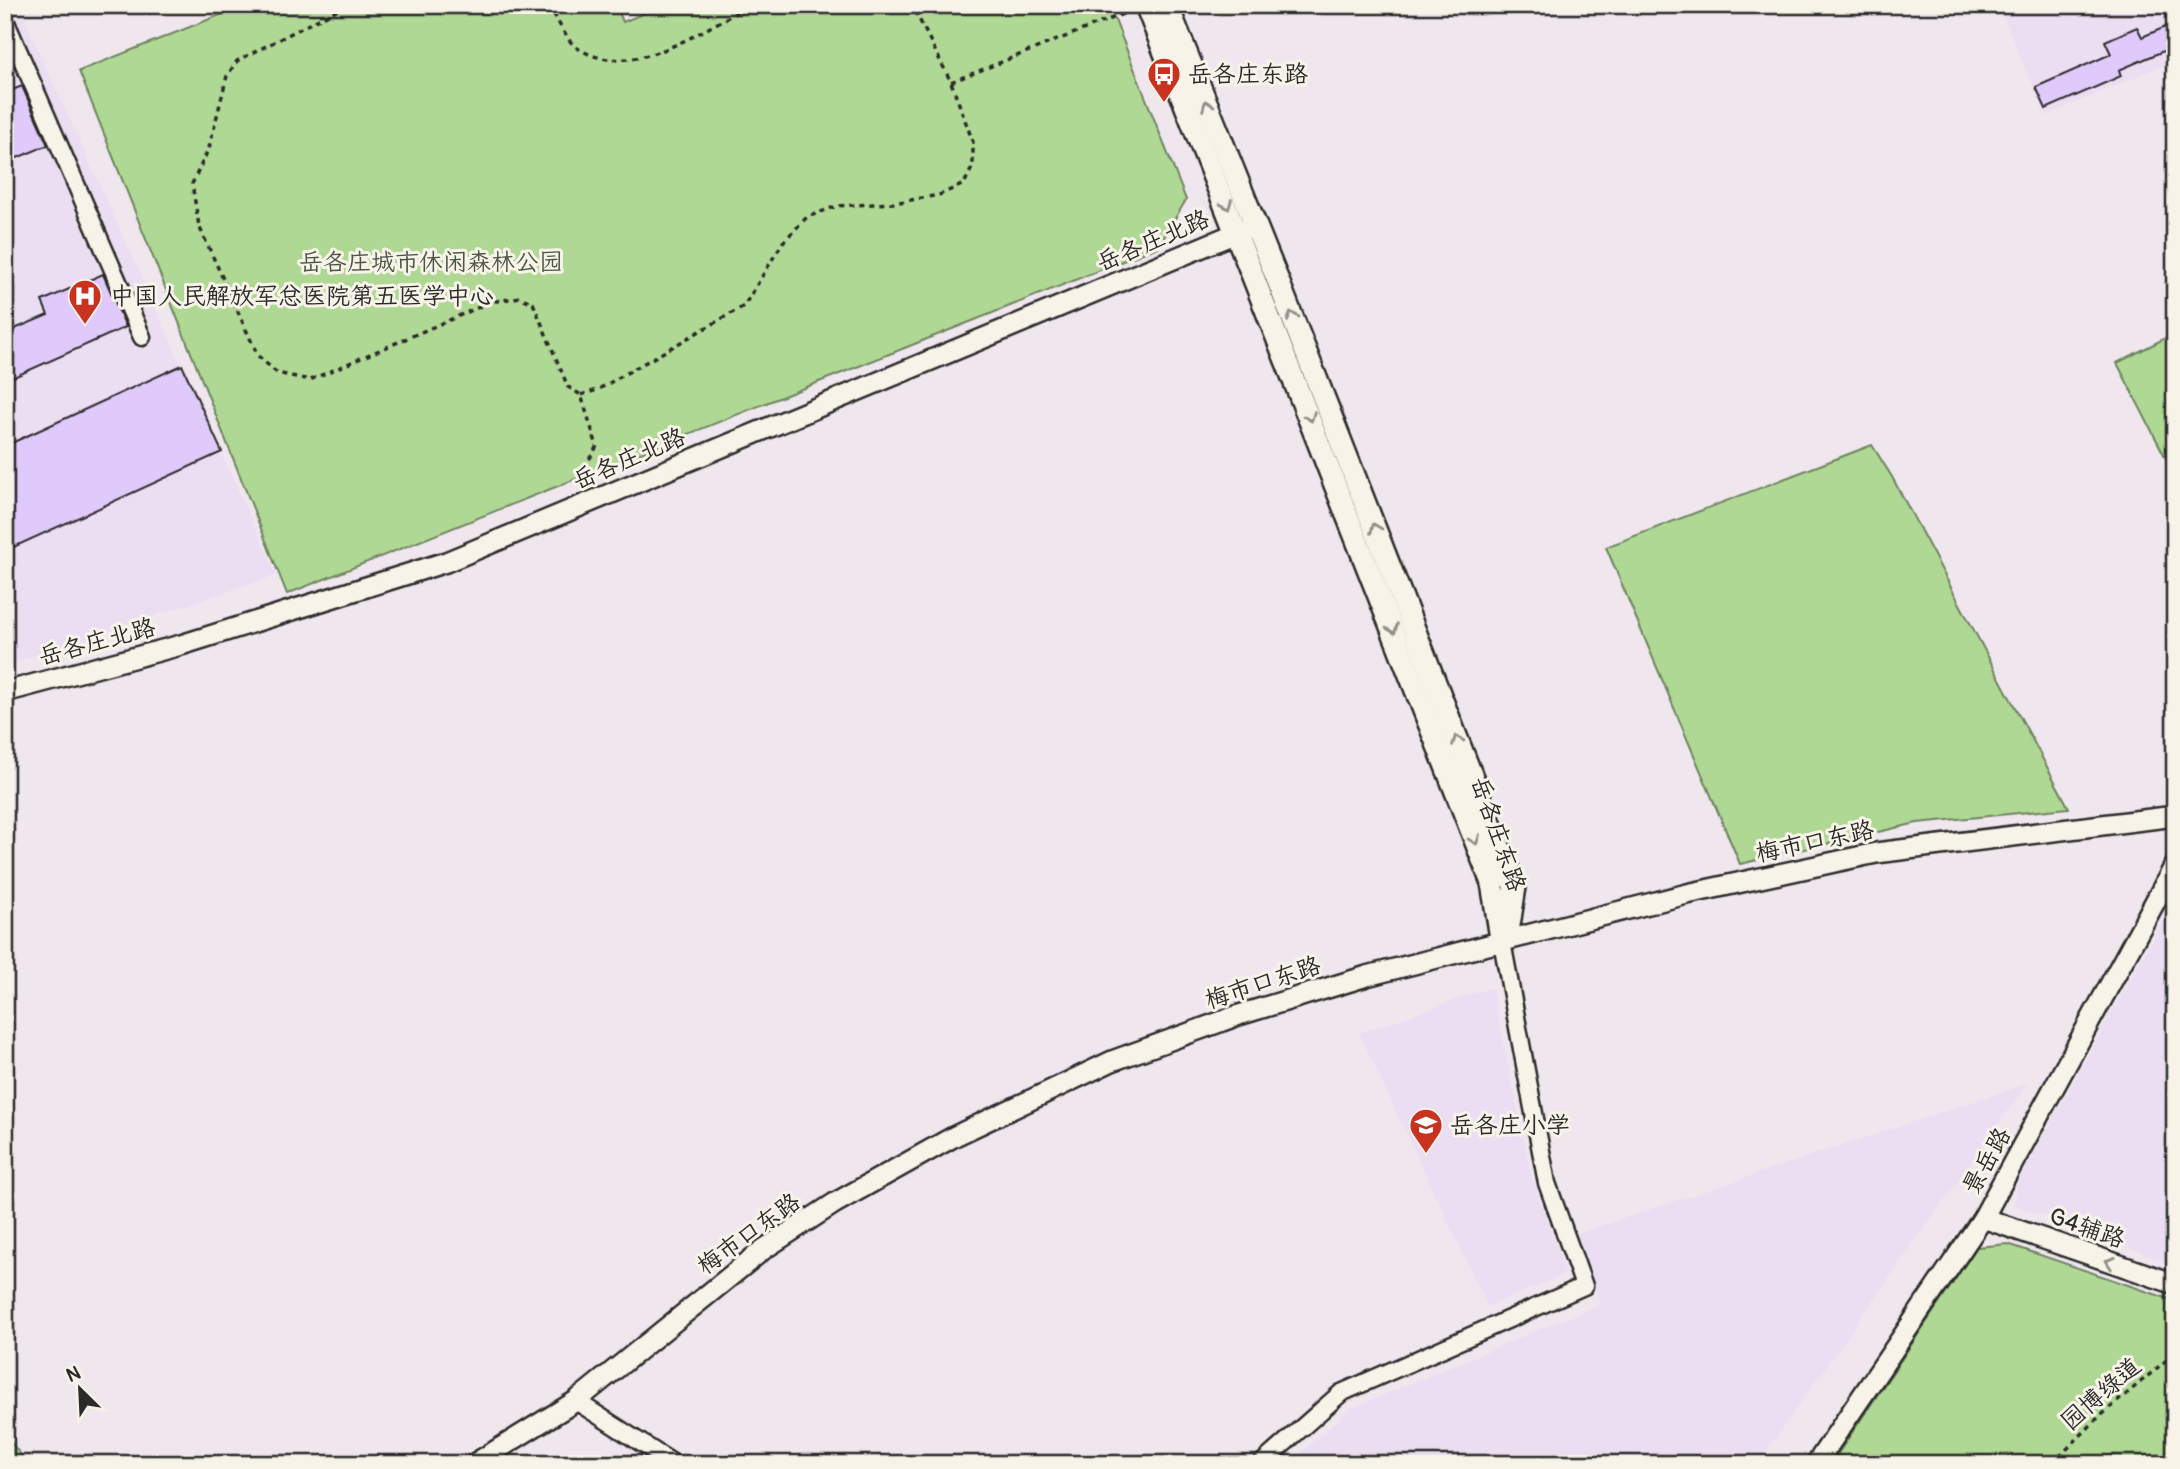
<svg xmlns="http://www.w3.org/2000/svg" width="2180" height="1469" font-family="Pangolin,'LXGW WenKai TC',sans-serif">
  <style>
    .built { fill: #ebdef2 }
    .green { fill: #b0d895; stroke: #6e8260; stroke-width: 2 }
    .building { fill: #e0cafb; stroke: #2b2b2b; stroke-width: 2 }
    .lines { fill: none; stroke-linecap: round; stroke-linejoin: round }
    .minor-casing { stroke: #2b2b2b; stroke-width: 21 }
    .tertiary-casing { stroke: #2b2b2b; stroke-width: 24 }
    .secondary-casing { stroke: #2b2b2b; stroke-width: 26 }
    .path { stroke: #2b2b2b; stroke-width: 3.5; stroke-dasharray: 5 5; stroke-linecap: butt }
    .minor { stroke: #f7f3e8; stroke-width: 16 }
    .tertiary { stroke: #f7f3e8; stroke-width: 19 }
    .secondary { stroke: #f7f3e8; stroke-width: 21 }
    .oneway { stroke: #918f8a }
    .labels { text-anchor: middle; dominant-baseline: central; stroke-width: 6; stroke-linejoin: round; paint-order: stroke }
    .poi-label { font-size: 24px; fill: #2b2b2b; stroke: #f7f3e8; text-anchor: start }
    .street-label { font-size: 24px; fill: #2b2b2b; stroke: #f7f3e8 }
    .park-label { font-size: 24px; fill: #4c5646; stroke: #f7f3e8 }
  </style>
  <rect width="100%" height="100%" fill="#f0e7ee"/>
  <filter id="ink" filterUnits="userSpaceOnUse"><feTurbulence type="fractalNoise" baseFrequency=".0143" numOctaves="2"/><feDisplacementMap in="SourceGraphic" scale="14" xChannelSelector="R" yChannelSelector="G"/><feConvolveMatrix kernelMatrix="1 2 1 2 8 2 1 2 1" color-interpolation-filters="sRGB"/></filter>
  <g filter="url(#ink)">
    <g class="built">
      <polygon points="5,5 18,5 277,575 5,666"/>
      <polygon points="1998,5 2175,5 2175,60 2046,116"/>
      <polygon points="2175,898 2175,1265 2013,1205 2018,1181"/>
      <polygon points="1492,987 1532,1178 1566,1274 1488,1307 1359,1033"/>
      <polygon points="2028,1083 1757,1464 1289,1464 1349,1409 1600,1304 1576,1234"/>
    </g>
    <g class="green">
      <polygon points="245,5 616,5 623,22 664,5 1109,5 1186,200 1158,247 287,594 79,71"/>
      <polygon points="2175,333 2175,476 2117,363"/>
      <polygon points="1872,445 1892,477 2069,808 1917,823 1740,864 1606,547"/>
      <polygon points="2008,1244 2175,1301 2175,1458 2168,1464 1831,1464 1977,1247"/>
      <polygon points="5,1435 28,1464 5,1464"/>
    </g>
    <g class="building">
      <polygon points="2175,23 2175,46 2119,70 2121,76 2046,109 2036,87 2111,54 2105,41 2137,27 2142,37"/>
      <polygon points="22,86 48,145 5,163 5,93"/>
      <polygon points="103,274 126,327 5,381 5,333 48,315 42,301"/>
      <polygon points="182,365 222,452 5,551 5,446"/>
    </g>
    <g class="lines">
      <defs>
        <g id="minor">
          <polyline points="5,20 142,337"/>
          <polyline points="576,1401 674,1464"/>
          <polyline points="1261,1464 1341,1393 1584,1286 1547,1183 1502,942"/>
        </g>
        <g id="tertiary">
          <polyline points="5,692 181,645 446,562 1248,228"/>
          <polyline points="1983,1218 2175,1284"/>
          <polyline points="474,1464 576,1401 764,1249 835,1203 955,1136 1112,1061 1239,1015 1367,976 1687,894 1876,853 2175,816"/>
          <polyline points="1816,1464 1983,1218 2175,865"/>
        </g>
        <g id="secondary">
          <polyline points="1146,5 1492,883 1501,938"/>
          <polyline points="1167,5 1280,286 1515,887 1509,925 1502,942"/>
        </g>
      </defs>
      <use href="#minor" class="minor-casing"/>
      <use href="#tertiary" class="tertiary-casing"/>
      <use href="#secondary" class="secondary-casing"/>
      <g class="path">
        <polyline points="346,5 237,61 227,76 209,148 192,184 199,226 258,356 277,373 310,380 491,302 520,297 533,303 568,387 581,395 597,446 586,465 588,483"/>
        <path d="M 549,5 C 557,18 566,42 579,49 C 633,82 703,29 750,5"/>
        <polyline points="951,82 1128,12"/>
        <polyline points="581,395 597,390 744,306 783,242 807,217 837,206 894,203 939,195 964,184 973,166 973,142 951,82 912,5"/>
        <polyline points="2052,1464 2098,1418 2175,1353"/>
      </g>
      <use href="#minor" class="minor"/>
      <use href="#tertiary" class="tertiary"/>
      <use href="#secondary" class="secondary"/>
    </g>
    <defs><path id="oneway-chevron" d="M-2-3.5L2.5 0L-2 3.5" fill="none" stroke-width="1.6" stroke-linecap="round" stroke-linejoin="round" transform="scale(1.75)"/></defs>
    <g class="oneway">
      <use href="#oneway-chevron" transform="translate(1207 105) rotate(-112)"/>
      <use href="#oneway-chevron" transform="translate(1227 205) rotate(68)"/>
      <use href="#oneway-chevron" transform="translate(1292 316) rotate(-111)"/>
      <use href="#oneway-chevron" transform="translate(1310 417) rotate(69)"/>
      <use href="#oneway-chevron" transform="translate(1375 528) rotate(-111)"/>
      <use href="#oneway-chevron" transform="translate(1393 629) rotate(69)"/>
      <use href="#oneway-chevron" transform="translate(1457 740) rotate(-111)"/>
      <use href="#oneway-chevron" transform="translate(1475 840) rotate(69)"/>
      <use href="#oneway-chevron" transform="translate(2110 1262) rotate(-161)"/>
    </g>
  </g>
  <defs>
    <symbol id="bus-pin" viewBox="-11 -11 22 30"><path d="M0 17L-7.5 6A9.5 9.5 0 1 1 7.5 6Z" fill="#c8321e" stroke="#f7f3e8"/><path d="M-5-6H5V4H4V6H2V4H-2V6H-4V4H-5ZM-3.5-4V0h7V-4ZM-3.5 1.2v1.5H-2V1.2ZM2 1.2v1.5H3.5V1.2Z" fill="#fff"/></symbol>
    <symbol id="hospital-pin" viewBox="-11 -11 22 30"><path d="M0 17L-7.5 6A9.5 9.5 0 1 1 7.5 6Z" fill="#c8321e" stroke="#f7f3e8"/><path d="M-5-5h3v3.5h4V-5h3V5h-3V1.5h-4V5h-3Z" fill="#fff"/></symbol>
    <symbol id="school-pin" viewBox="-11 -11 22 30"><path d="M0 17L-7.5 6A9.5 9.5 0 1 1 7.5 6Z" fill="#c8321e" stroke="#f7f3e8"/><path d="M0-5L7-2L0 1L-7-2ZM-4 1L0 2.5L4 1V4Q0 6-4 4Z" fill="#fff"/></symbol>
  </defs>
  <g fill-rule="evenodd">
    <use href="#bus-pin" x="1145" y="55" width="38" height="52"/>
    <use href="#hospital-pin" x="66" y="277" width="38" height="52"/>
    <use href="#school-pin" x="1407" y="1106" width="38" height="52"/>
  </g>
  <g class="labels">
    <g class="poi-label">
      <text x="1188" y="74">岳各庄东路</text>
      <text x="110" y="296">中国人民解放军总医院第五医学中心</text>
      <text x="1450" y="1125">岳各庄小学</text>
    </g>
    <g class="street-label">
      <text transform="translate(1153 241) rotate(-23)">岳各庄北路</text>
      <text transform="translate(629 459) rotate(-23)">岳各庄北路</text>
      <text transform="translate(97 642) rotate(-15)">岳各庄北路</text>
      <text transform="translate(1498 834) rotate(71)">岳各庄东路</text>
      <text transform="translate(1815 842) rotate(-12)">梅市口东路</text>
      <text transform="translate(1263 983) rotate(-18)">梅市口东路</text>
      <text transform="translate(1987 1161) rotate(-61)">景岳路</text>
      <text transform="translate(2087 1228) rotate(19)">G4辅路</text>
      <text transform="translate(749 1234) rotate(-36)">梅市口东路</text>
      <text transform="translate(2101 1394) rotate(-41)">园博绿道</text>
    </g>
    <g class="park-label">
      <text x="431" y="262">岳各庄城市休闲森林公园</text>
    </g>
  </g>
  <rect width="2180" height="1469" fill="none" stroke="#f7f3e8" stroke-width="28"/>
  <rect x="14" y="14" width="2152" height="1441" fill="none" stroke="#2b2b2b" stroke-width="2.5" filter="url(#ink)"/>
  <g transform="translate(80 1389) rotate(336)" stroke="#f7f3e8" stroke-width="5" paint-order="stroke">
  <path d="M0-5L12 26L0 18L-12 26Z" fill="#2b2b2b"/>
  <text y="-10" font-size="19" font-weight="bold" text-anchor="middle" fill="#2b2b2b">N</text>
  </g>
</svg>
